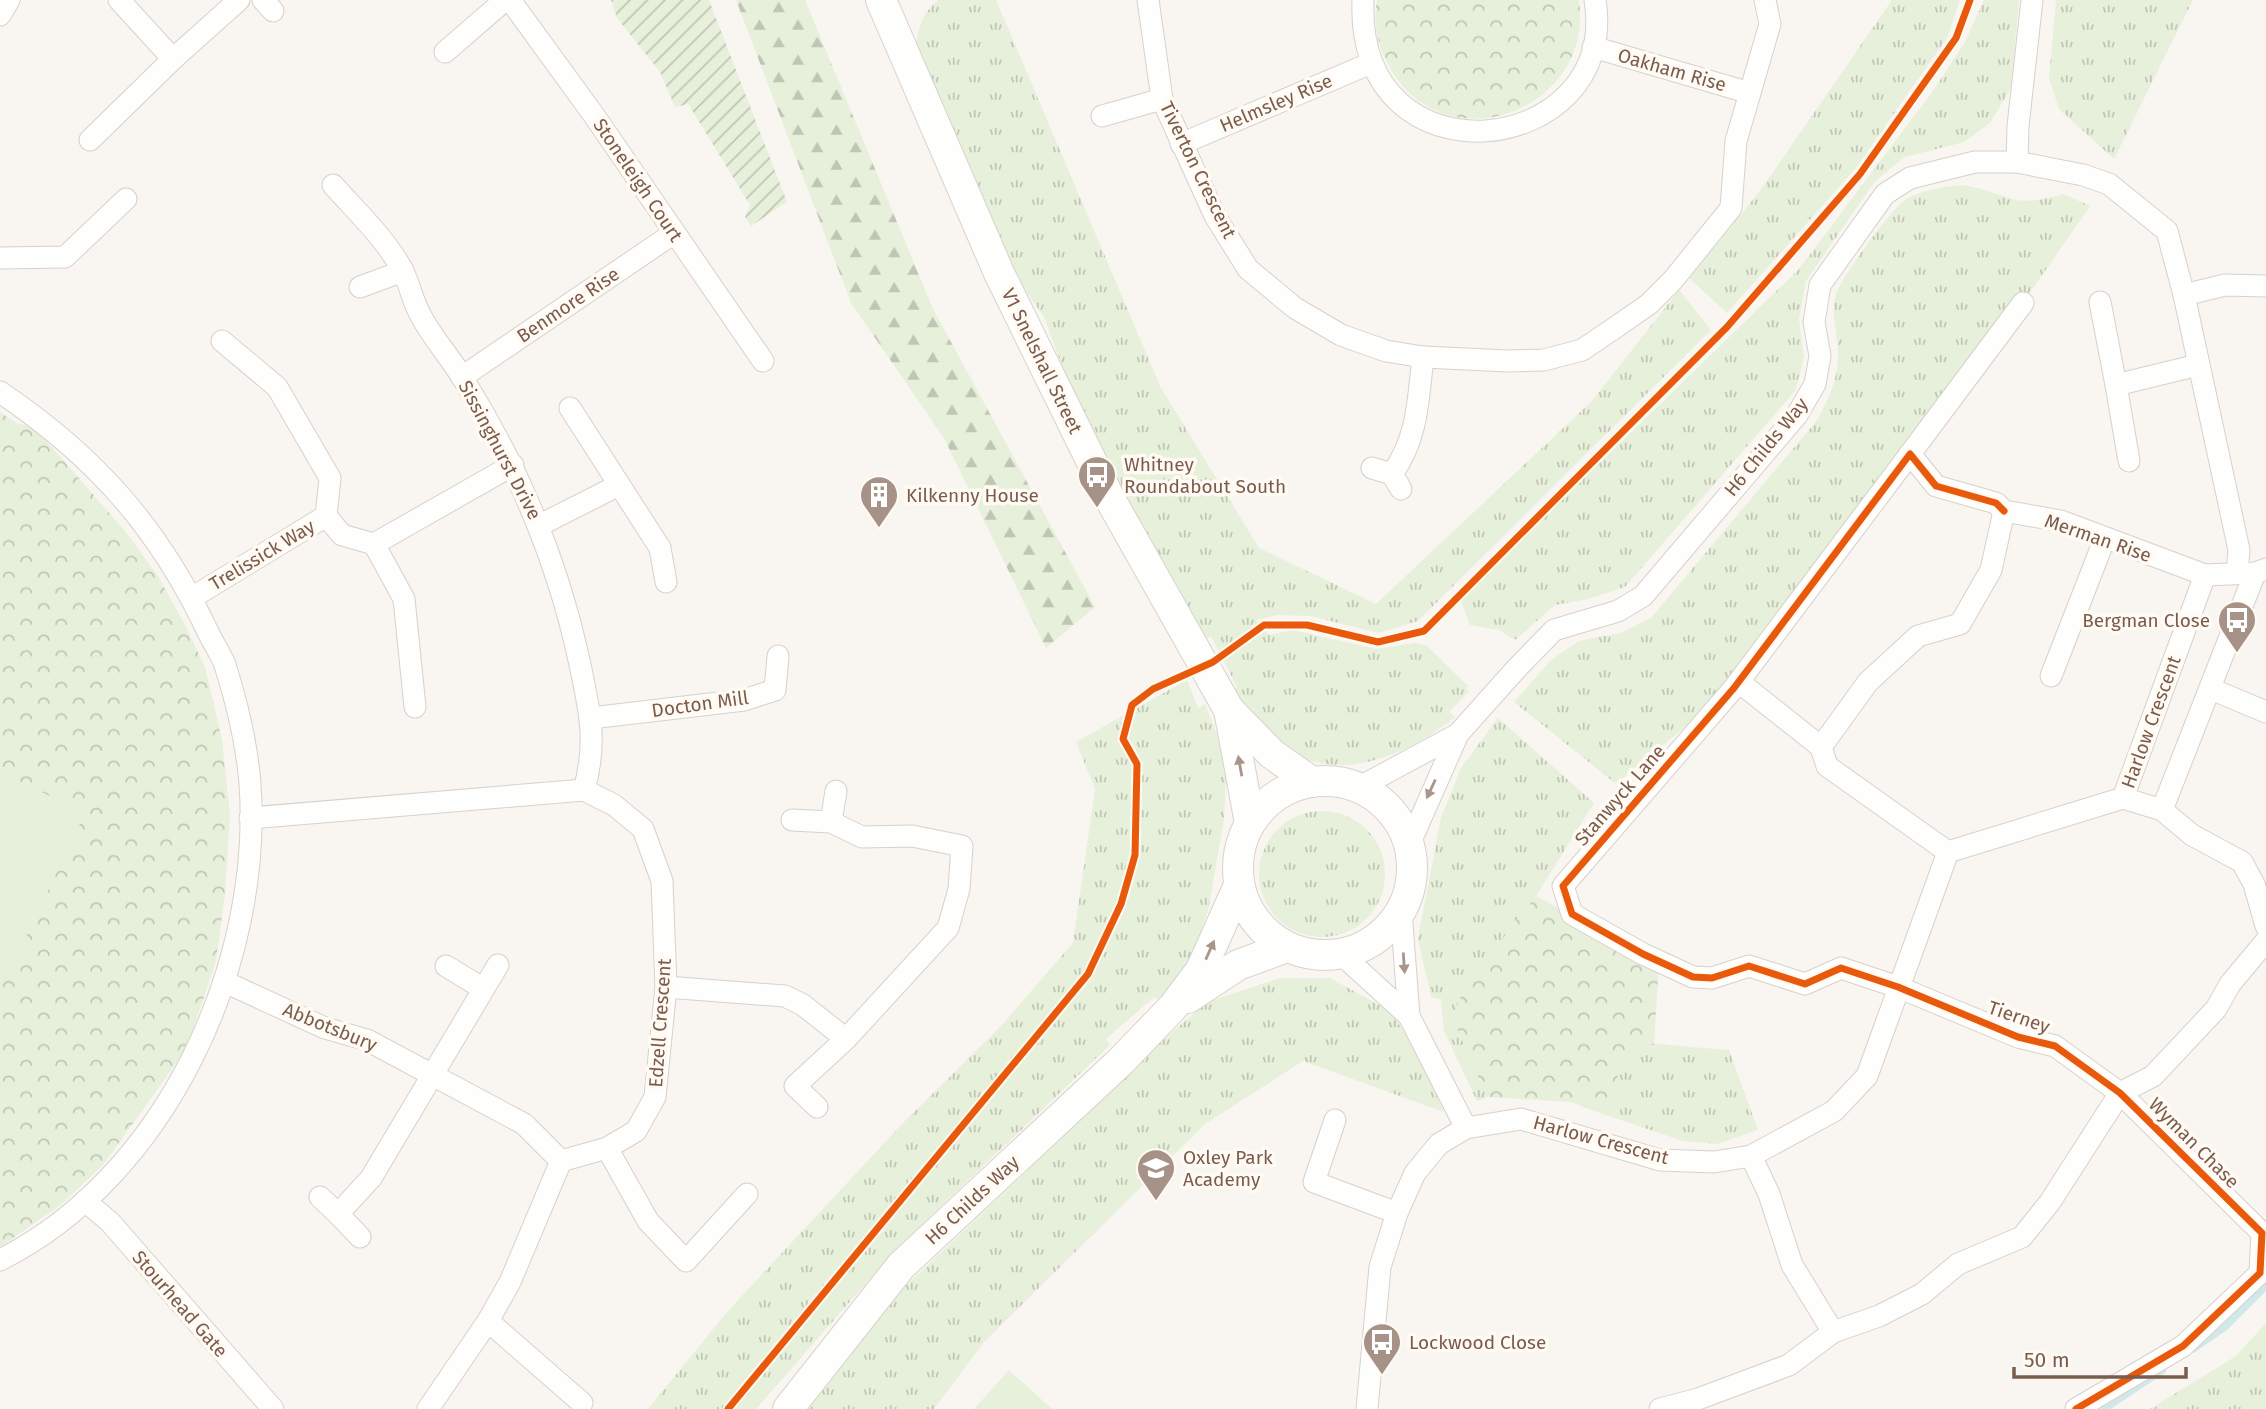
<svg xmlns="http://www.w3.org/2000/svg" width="2266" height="1409" font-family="'Fira Sans',sans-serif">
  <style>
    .grass { fill: url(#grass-tufts) }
    .forest { fill: url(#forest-firs) }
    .park { fill: url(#park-crowns) }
    .garden { fill: url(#garden-furrows) }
    .pitch { fill: #e7f0db }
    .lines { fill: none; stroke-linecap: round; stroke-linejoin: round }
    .stream { stroke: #d0e8ea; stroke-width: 7 }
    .street-casing { stroke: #d7d1cb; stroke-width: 23 }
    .secondary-casing { stroke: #d9d2cb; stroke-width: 32 }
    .street { stroke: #fefefd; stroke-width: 21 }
    .secondary { stroke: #fefefd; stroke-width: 30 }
    .cycleway-casing { stroke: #fffaf3; stroke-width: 11 }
    .cycleway { stroke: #e8590c; stroke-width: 7 }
    .oneway { fill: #a8958b }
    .labels { text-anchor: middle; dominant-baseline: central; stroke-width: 7; stroke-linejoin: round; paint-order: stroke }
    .street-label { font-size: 19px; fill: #7a5c4d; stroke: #fffaf3 }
    .poi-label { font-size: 19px; fill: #7a5c4d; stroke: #fffaf3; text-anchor: start }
  </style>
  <defs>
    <pattern id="grass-tufts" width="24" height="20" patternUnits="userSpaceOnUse" patternTransform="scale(1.75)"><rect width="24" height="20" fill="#e7f0db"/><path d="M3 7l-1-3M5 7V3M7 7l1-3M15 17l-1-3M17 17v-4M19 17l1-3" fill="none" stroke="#c0c6b4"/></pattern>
    <pattern id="forest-firs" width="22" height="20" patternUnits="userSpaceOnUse" patternTransform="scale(1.75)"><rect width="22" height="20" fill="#e7f0db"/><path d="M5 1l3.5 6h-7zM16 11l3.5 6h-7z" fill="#c0c6b4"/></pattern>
    <pattern id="park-crowns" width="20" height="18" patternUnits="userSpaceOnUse" patternTransform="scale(1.75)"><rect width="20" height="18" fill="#e7f0db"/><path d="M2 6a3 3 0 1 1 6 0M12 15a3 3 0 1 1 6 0" fill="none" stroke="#c0c6b4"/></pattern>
    <pattern id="garden-furrows" width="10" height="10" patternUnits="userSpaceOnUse" patternTransform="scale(1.75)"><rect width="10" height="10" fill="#e7f0db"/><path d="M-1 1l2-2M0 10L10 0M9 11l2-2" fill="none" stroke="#c0c6b4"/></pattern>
  </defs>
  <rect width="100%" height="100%" fill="#f9f5f0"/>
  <g class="grass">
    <path d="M 939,0 L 996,0 L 1161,388 L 1259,548 L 1376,604 L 1592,401 L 1679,290 L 1711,330 L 1418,621 L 1378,633 L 1311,616 L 1277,615 L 1256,620 L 1269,635 L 1293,630 L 1376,649 L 1415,643 L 1426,645 L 1468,686 L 1465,688 L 1469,691 L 1449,712 L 1455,717 C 1407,755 1340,786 1282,747 C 1262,734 1246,708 1230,691 L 1237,687 L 1211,636 L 1201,641 L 1083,422 L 1044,317 L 1001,255 L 914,57 C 917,36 920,12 939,0 Z"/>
    <polygon points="1892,0 1960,0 1947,38 1855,169 1727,313 1689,278 1760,191"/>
    <polygon points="1984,0 2019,0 2011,88 1990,123 1964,142 1905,157 1875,181 1806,281 1799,319 1804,358 1795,391 1625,587 1588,599 1555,605 1515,640 1499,630 1470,625 1460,599 1799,269 1933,91 1965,42"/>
    <polygon points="2056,0 2193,0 2114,159 2059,109 2049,78"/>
    <path d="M 1963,185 C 2012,194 2011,210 2063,194 L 2090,206 L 2023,303 L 1739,682 L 1616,784 L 1514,702 L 1551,660 L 1579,641 L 1621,633 L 1651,618 L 1818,419 C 1829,397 1839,378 1838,353 C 1838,333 1830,313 1836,294 C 1841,278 1893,206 1906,199 C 1925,189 1943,187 1963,185 Z"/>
    <polygon points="1187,680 1198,708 1205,704 1227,760 1224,819 1209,906 1197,947 1160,1001 1154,997 1106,1039 1110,1045 894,1251 756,1409 648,1409 727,1312 902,1124 1000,1027 1073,943 1095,789 1076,742"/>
    <polygon points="1498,718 1594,803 1536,896 1465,987 1453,1017 1487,1097 1477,1101 1444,1031 1441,1000 1431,997 1418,938 1441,818 1461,768"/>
    <circle cx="1322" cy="874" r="63"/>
    <polygon points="1280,978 1330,978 1390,1011 1415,1048 1444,1112 1303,1061 1205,1124 984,1342 934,1409 805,1409 895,1296 1021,1177 1066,1125 1207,1002"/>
    <polygon points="1631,1042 1729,1050 1758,1130 1717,1144 1683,1141 1603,1114"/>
    <polygon points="2266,1323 2266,1409 2150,1409 2236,1356"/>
  </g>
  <polygon class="forest" points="736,0 805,0 933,309 1095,607 1046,648 944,438 851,303"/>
  <g class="park">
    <path d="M 1377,0 L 1579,0 C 1595,114 1438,167 1387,62 C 1377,43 1373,22 1377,0 Z"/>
    <polygon points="0,412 16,423 34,427 125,531 158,576 185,625 205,667 222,740 230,815 225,895 216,961 187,1048 103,1165 62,1204 0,1247"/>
    <polygon points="1536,896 1659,962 1654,1045 1631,1042 1603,1114 1571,1102 1487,1097 1452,1017 1465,987"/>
  </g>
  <polygon class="garden" points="611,0 709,0 787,202 751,226 745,217 750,205 688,104 675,107 660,72 617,18"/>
  <g class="pitch">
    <polygon points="0,772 85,813 14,962 0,955"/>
    <polygon points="1009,1370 1052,1409 974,1409"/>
  </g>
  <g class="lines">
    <g class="stream">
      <polyline points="2193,1349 2225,1327 2266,1286"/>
      <polyline points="2104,1409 2163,1370"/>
    </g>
    <defs>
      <g id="street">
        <polyline points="119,0 173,59 239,0"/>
        <polyline points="263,0 273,11"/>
        <polyline points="510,0 593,114 763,361"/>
        <polyline points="1148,0 1162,99 1215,216 1248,269 1295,308 1341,335 1386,351 1423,357 1508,361 1544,360 1582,350 1616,327 1649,304 1673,280 1731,208 1736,141 1770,24 1765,0"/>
        <path d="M 1363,0 C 1355,191 1621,158 1595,0"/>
        <polyline points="0,15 9,0"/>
        <polyline points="1593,47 1750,93"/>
        <polyline points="445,52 505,0"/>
        <polyline points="1102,116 1162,99"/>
        <polyline points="90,140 173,59"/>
        <polyline points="1181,144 1371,63"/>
        <polyline points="2017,162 2018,126 2032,0"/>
        <path d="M 333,185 C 357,212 386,239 403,271 C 410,286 413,302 421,316 C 432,337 449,356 462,377 C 517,465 557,558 579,660 C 589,708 598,740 584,790"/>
        <polyline points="0,258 65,257 126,199"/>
        <polyline points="360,287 403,271"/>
        <polyline points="2184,295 2225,285 2266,286"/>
        <polyline points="2100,302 2116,385"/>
        <polyline points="222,341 277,387 330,478 326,516"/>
        <polyline points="462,377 674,233"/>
        <path d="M 0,392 C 95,456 159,528 208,632 C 213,643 221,654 225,665 C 237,703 247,745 250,784 C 263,964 166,1177 0,1260"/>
        <polyline points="570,408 660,548 666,582"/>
        <polyline points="1910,454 2023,303"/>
        <polyline points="2129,461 2116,385 2198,365"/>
        <polyline points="1372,468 1392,474 1401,489"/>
        <path d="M 1392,474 C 1418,438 1418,400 1423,357"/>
        <polyline points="2004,511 1996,503 1936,486 1910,454 1734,688 1563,886 1572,914 1643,954 1693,977 1712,978 1749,966 1805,984 1841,968 1898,987 2018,1037 2055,1046 2120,1093 2262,1233 2260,1273 2183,1346 2076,1409"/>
        <polyline points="540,525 619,485"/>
        <polyline points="374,544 404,599 415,707"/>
        <polyline points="193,597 326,516 342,535 374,544 513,465"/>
        <polyline points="2051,676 2105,538"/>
        <polyline points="1739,682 1821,747"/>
        <polyline points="2211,689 2266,712"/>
        <polyline points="591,718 744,700 775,690 778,656"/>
        <polyline points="1358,788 1458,734"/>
        <polyline points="2123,798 2162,810 2192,835 2242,862 2254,884 2266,926"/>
        <polyline points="2162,810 2255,573"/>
        <polyline points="250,818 584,790 614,805 643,829 662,881 666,987 655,1097 636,1131 607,1148 561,1161 510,1282 488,1321 428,1409"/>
        <polyline points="831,822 836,791"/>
        <polyline points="1409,845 1458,734 1517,668 1554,630 1618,611 1643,596 1797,415 1815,384 1820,356 1814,322 1820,285 1885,194 1910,178 1975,162 2017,162 2083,175 2109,184 2167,231 2184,295 2239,550 2237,572"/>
        <polyline points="1948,852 1827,766 1821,747 1868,682 1918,636 1960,624 1991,570 2004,511 2061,521 2205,575 2255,573 2266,569"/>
        <polyline points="1401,911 1409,1016"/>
        <polyline points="1341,954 1409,1016 1466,1128"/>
        <polyline points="446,966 482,988"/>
        <polyline points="225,982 325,1028 367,1040 524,1124 561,1161"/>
        <polyline points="666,987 785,996 803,1005 846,1039 948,928 959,889 962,846 912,836 862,837 831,822 792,820"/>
        <polyline points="817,1107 795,1086 846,1039"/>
        <polyline points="1335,1120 1314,1182 1397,1213"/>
        <polyline points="607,1148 648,1221 686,1261 747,1194"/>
        <polyline points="1751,1156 1769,1194 1792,1265 1833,1332"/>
        <polyline points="320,1197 338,1214"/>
        <polyline points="85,1201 110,1222 273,1409"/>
        <polyline points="360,1237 338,1214 371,1178 498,965"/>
        <polyline points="488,1321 582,1403"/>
        <polyline points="1367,1409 1380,1267 1397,1213 1415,1173 1439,1144 1466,1128 1521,1119 1660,1160 1714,1162 1751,1156 1834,1111 1867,1076 1948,852 2123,798 2205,575"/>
        <polyline points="1660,1409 1698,1399 1789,1365 1833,1332 1879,1316 1922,1294 1958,1264 2022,1237 2050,1202 2120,1093 2153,1076 2216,1009 2230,984 2266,941"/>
      </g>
      <g id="secondary">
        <polyline points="881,0 999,273 1110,499 1229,710 1272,754 1312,782"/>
        <polyline points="1229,710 1250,823"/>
        <circle cx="1325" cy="868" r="87"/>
        <polyline points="1188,998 1238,965 1287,947"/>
        <polyline points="788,1409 901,1266 1120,1062 1173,1007 1201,970 1239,885"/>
      </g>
    </defs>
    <use href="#street" class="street-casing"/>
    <use href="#secondary" class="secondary-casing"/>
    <use href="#street" class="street"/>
    <use href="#secondary" class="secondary"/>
    <defs>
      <g id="cycleway">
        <polyline points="2004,511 1996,503 1936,486 1910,454 1734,688 1563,886 1572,914 1643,954 1693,977 1712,978 1749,966 1805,984 1841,968 1898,987 2018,1037 2055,1046 2120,1093 2262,1233 2260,1273 2183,1346 2076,1409"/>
        <polyline points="728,1409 1088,974 1121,904 1135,855 1137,764 1123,739 1132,705 1153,689 1213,662 1264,625 1307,625 1378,642 1424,631 1727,327 1860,174 1956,38 1970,0"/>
      </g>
    </defs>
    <use href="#cycleway" class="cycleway-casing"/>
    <use href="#cycleway" class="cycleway"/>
  </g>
  <defs><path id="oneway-solid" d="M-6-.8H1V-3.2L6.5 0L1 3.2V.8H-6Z" transform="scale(1.75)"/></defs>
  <g class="oneway">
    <use href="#oneway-solid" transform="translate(1240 766) rotate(-100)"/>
    <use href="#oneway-solid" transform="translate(1431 789) rotate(115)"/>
    <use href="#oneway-solid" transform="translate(1210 950) rotate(-66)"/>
    <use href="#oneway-solid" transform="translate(1404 963) rotate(86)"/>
  </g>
  <defs>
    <symbol id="bus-pin" viewBox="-11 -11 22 30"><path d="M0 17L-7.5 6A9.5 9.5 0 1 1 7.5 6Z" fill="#a69286" stroke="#fffaf3"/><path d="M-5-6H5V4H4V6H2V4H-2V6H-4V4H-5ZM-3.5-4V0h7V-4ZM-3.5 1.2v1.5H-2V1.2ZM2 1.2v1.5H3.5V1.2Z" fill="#fff"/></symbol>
    <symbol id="building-pin" viewBox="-11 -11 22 30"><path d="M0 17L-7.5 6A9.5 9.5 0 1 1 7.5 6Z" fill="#a69286" stroke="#fffaf3"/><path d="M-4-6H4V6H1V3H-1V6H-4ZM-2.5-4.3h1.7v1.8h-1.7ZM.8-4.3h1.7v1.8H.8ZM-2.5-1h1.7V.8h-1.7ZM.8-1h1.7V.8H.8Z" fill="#fff"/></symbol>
    <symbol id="school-pin" viewBox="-11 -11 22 30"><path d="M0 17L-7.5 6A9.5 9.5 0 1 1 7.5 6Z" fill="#a69286" stroke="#fffaf3"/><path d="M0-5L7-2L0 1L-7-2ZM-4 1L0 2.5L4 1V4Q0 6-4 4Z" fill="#fff"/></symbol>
  </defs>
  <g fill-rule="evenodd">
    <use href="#bus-pin" x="1075" y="453" width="44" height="60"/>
    <use href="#building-pin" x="857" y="473" width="44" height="60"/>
    <use href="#bus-pin" x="2215" y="598" width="44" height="60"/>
    <use href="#school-pin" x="1134" y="1146" width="44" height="60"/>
    <use href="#bus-pin" x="1360" y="1320" width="44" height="60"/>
  </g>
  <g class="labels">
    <g class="street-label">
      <text transform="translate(1672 70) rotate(16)">Oakham Rise</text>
      <text transform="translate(1276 103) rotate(-23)">Helmsley Rise</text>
      <text transform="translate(1198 170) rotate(64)">Tiverton Crescent</text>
      <text transform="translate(638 180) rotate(56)">Stoneleigh Court</text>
      <text transform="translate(568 305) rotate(-34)">Benmore Rise</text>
      <text transform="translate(1042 361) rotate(64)">V1 Snelshall Street</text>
      <text transform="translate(1766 447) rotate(-51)">H6 Childs Way</text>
      <text transform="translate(500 450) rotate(62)">Sissinghurst Drive</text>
      <text transform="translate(2098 538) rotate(19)">Merman Rise</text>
      <text transform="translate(262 555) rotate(-31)">Trelissick Way</text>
      <text transform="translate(700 704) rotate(-8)">Docton Mill</text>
      <text transform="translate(2151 722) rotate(-70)">Harlow Crescent</text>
      <text transform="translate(1620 795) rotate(-49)">Stanwyck Lane</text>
      <text transform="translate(2019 1017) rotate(19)">Tierney</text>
      <text transform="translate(660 1023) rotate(-86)">Edzell Crescent</text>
      <text transform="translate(330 1027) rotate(22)">Abbotsbury</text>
      <text transform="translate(1601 1140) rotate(15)">Harlow Crescent</text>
      <text transform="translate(2194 1143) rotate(45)">Wyman Chase</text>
      <text transform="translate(972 1200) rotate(-43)">H6 Childs Way</text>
      <text transform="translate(180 1304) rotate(49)">Stourhead Gate</text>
    </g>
    <g class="poi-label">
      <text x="1124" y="464">Whitney<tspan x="1124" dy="22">Roundabout South</tspan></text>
      <text x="906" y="495">Kilkenny House</text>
      <text x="2210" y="620" text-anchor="end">Bergman Close</text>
      <text x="1183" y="1157">Oxley Park<tspan x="1183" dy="22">Academy</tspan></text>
      <text x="1409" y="1342">Lockwood Close</text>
    </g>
  </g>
  <path d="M2014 1367v10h172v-10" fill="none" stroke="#7a5c4d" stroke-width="3.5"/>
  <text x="2024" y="1367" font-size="21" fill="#7a5c4d" stroke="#fffaf3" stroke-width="5" paint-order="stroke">50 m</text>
</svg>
